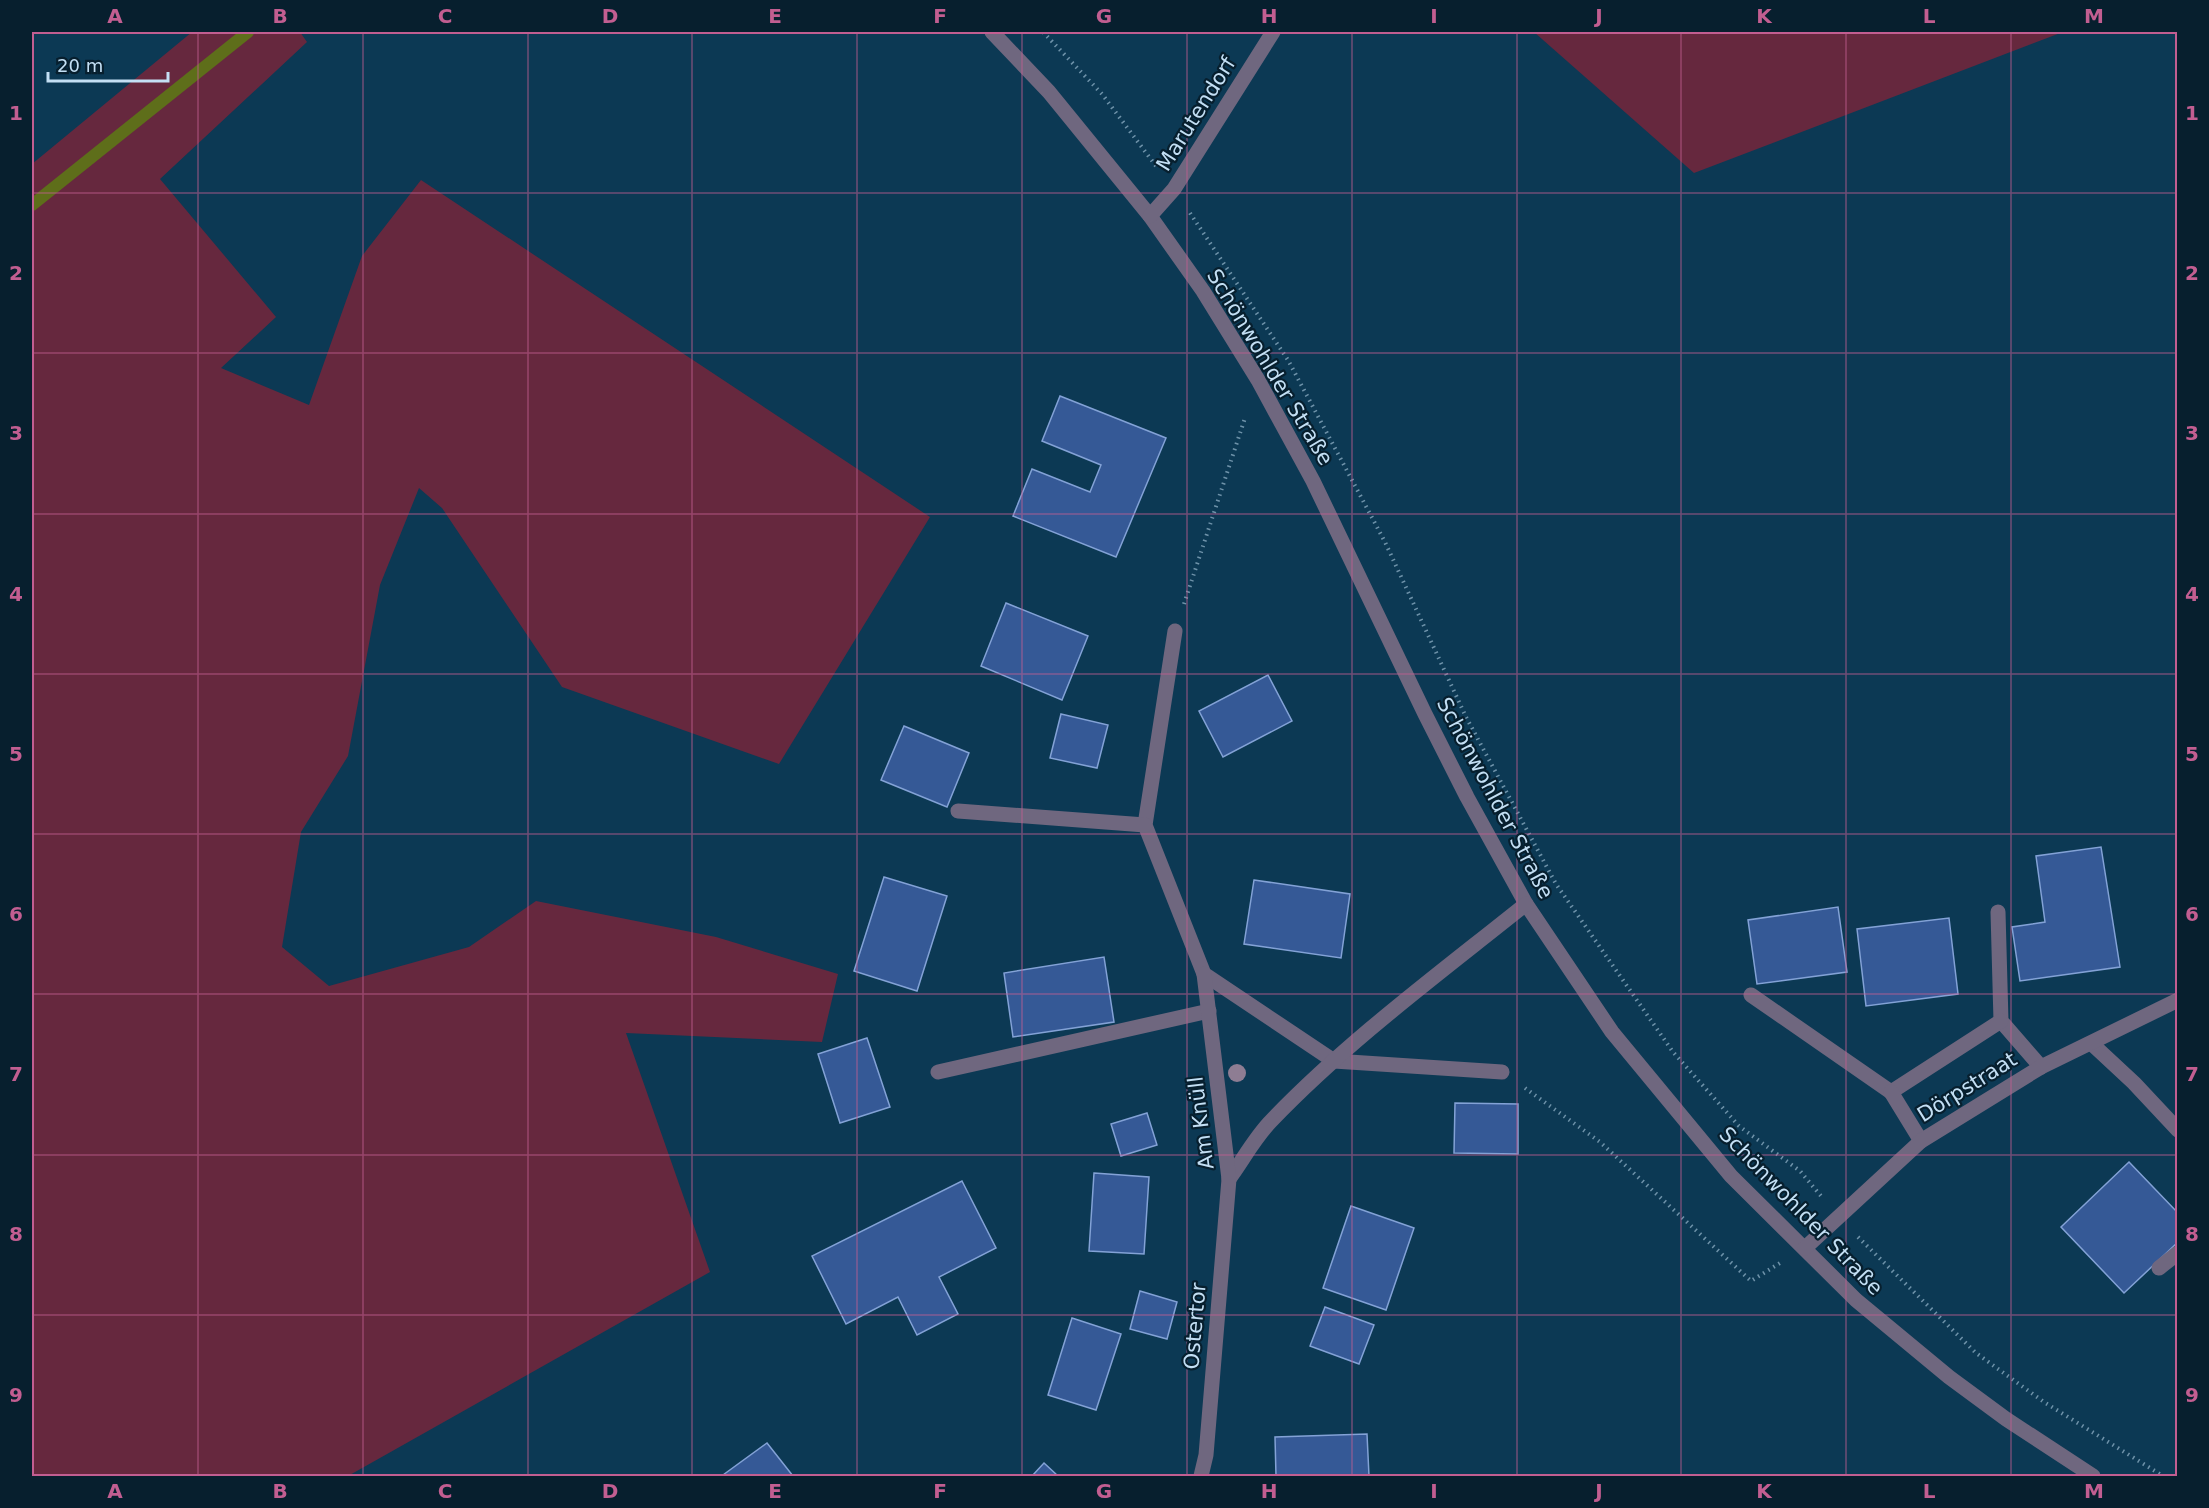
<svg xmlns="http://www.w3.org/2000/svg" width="2209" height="1508" font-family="'DejaVu Sans',sans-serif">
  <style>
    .green { fill: #66283e }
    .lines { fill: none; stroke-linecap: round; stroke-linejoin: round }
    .stream { stroke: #5e6e1a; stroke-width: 12 }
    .building { fill: #355996; stroke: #83a2d6; stroke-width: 1.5 }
    .path { stroke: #6e92a9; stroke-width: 4; stroke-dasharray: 1.5 4.5; stroke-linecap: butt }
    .minor { stroke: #6f677f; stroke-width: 15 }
    .tree { fill: #8e7d93 }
    .grid { fill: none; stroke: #c25e91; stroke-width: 1.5; stroke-opacity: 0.55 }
    .labels { text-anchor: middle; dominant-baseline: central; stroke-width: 4.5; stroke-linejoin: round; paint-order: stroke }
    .street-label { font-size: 21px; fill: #c3dff4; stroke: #071f2e }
    .neatline { fill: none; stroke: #c25e91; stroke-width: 2 }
    .grid-label { font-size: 20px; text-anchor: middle; font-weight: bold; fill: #c25e91 }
  </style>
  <rect width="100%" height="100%" fill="#0c3954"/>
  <g class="green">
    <polygon points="192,32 300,32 307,42 160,179 276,317 221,368 309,405 362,256 421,180 930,517 779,764 562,687 442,508 419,488 380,585 348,756 301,832 282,947 329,986 469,947 536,901 716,937 838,974 822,1042 626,1033 710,1272 348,1476 32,1476 32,164"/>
    <polygon points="1534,32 2063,32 1694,173"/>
  </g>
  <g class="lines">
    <polyline class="stream" points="32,205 248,32"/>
  </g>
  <g class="building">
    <polygon points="1060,396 1166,438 1116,557 1013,516 1032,469 1090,492 1101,465 1042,441"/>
    <polygon points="1006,603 1088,636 1062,700 981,666"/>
    <polygon points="1268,675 1292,721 1223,757 1199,711"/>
    <polygon points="1061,714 1108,725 1097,768 1050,758"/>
    <polygon points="904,726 969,753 947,807 881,780"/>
    <polygon points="2101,847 2120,967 2020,981 2012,927 2045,922 2036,856"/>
    <polygon points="884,877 947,896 917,991 854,971"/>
    <polygon points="1254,880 1350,894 1341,958 1244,944"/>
    <polygon points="1838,907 1847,972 1757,984 1748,920"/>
    <polygon points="1949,918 1958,994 1866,1006 1857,929"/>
    <polygon points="1104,957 1114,1022 1013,1037 1004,973"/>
    <polygon points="867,1038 890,1107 840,1123 818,1054"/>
    <polygon points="1455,1103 1518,1104 1518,1154 1454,1153"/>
    <polygon points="1147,1113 1157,1145 1121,1156 1111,1124"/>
    <polygon points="2129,1162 2178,1213 2178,1242 2124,1293 2061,1227"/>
    <polygon points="1094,1173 1149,1177 1144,1254 1089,1251"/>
    <polygon points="962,1181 996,1248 939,1277 958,1314 917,1335 898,1297 846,1324 812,1256"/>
    <polygon points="1351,1206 1414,1228 1386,1310 1323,1288"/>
    <polygon points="1140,1291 1177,1302 1167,1339 1130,1329"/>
    <polygon points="1325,1307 1374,1325 1359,1364 1310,1346"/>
    <polygon points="1072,1318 1121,1334 1096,1410 1048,1395"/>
    <polygon points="1367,1434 1369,1476 1276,1476 1275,1437"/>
    <polygon points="767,1443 793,1476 723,1475"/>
    <polygon points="1044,1463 1058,1476 1032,1476"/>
  </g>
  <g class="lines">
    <g class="path">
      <polyline points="1043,32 1102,94 1156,166"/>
      <polyline points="1190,213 1288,360 1385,542 1466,717 1556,884 1673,1052 1739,1126 1800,1171 1821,1196"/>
      <polyline points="1184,604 1245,418"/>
      <polyline points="1525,1088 1600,1142 1751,1281 1780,1263"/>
      <polyline points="1858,1237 1976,1353 2044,1402 2163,1476"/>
    </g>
    <g class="minor">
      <polyline points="992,32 1049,92 1150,216 1203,291 1258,380 1313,481 1425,714 1467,797 1526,904 1612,1032 1731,1176 1856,1300 1949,1377 2006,1419 2093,1476"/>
      <polyline points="1150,216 1174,189 1273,32"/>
      <polyline points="1175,631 1145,825 1204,974 1334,1061 1502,1072"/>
      <polyline points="958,811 1145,825"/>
      <polyline points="1998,912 2001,1021 2041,1067"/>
      <polyline points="1751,995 1891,1092 2001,1021"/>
      <polyline points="2091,1043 2134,1083 2178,1130"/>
      <polyline points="938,1072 1209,1011"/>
      <polyline points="1891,1092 1921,1141"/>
      <path d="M 1229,1179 C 1243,1160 1255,1137 1272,1120 C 1349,1040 1440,973 1526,904"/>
      <polyline points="1805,1248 1921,1141 2041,1067 2178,1000"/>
      <polyline points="2159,1268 2178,1253"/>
      <polyline points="1201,1476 1206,1455 1229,1179 1204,974"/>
    </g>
  </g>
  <circle class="tree" cx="1237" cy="1073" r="9"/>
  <path class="grid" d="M 198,32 L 198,1476M 363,32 L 363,1476M 528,32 L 528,1476M 692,32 L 692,1476M 857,32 L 857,1476M 1022,32 L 1022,1476M 1187,32 L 1187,1476M 1352,32 L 1352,1476M 1517,32 L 1517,1476M 1681,32 L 1681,1476M 1846,32 L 1846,1476M 2011,32 L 2011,1476M 32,193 L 2178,193M 32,353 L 2178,353M 32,514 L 2178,514M 32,674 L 2178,674M 32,834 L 2178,834M 32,994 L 2178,994M 32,1155 L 2178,1155M 32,1315 L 2178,1315"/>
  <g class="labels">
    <g class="street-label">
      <text transform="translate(1196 114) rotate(-58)">Marutendorf</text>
      <text transform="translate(1270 367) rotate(59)">Schönwohlder Straße</text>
      <text transform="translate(1495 798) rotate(62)">Schönwohlder Straße</text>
      <text transform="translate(1967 1087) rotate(-32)">Dörpstraat</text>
      <text transform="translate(1201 1123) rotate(-97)">Am Knüll</text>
      <text transform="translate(1801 1211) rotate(46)">Schönwohlder Straße</text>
      <text transform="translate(1195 1326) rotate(-85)">Ostertor</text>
    </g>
  </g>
  <rect width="2209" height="1508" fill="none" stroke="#071f2e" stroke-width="66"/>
  <path d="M48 72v9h120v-9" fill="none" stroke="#c3dff4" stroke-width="3"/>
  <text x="57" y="72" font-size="18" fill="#c3dff4" stroke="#071f2e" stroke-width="4.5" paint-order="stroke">20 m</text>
  <rect x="33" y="33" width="2143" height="1442" class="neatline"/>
  <g class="grid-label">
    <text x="115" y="23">A</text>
    <text x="280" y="23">B</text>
    <text x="445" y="23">C</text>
    <text x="610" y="23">D</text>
    <text x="775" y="23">E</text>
    <text x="940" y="23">F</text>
    <text x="1104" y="23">G</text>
    <text x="1269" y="23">H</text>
    <text x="1434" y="23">I</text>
    <text x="1599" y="23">J</text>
    <text x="1764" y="23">K</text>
    <text x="1929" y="23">L</text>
    <text x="2094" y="23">M</text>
    <text x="16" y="120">1</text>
    <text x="2192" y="120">1</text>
    <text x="16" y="280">2</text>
    <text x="2192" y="280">2</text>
    <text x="16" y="440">3</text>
    <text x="2192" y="440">3</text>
    <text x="16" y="601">4</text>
    <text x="2192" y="601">4</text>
    <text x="16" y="761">5</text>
    <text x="2192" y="761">5</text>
    <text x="16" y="921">6</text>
    <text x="2192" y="921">6</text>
    <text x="16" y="1081">7</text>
    <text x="2192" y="1081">7</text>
    <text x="16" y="1241">8</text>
    <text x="2192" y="1241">8</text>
    <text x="16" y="1402">9</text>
    <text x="2192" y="1402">9</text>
    <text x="115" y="1498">A</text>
    <text x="280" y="1498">B</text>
    <text x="445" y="1498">C</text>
    <text x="610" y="1498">D</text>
    <text x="775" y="1498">E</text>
    <text x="940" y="1498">F</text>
    <text x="1104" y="1498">G</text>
    <text x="1269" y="1498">H</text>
    <text x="1434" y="1498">I</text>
    <text x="1599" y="1498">J</text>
    <text x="1764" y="1498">K</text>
    <text x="1929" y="1498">L</text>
    <text x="2094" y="1498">M</text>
  </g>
</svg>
